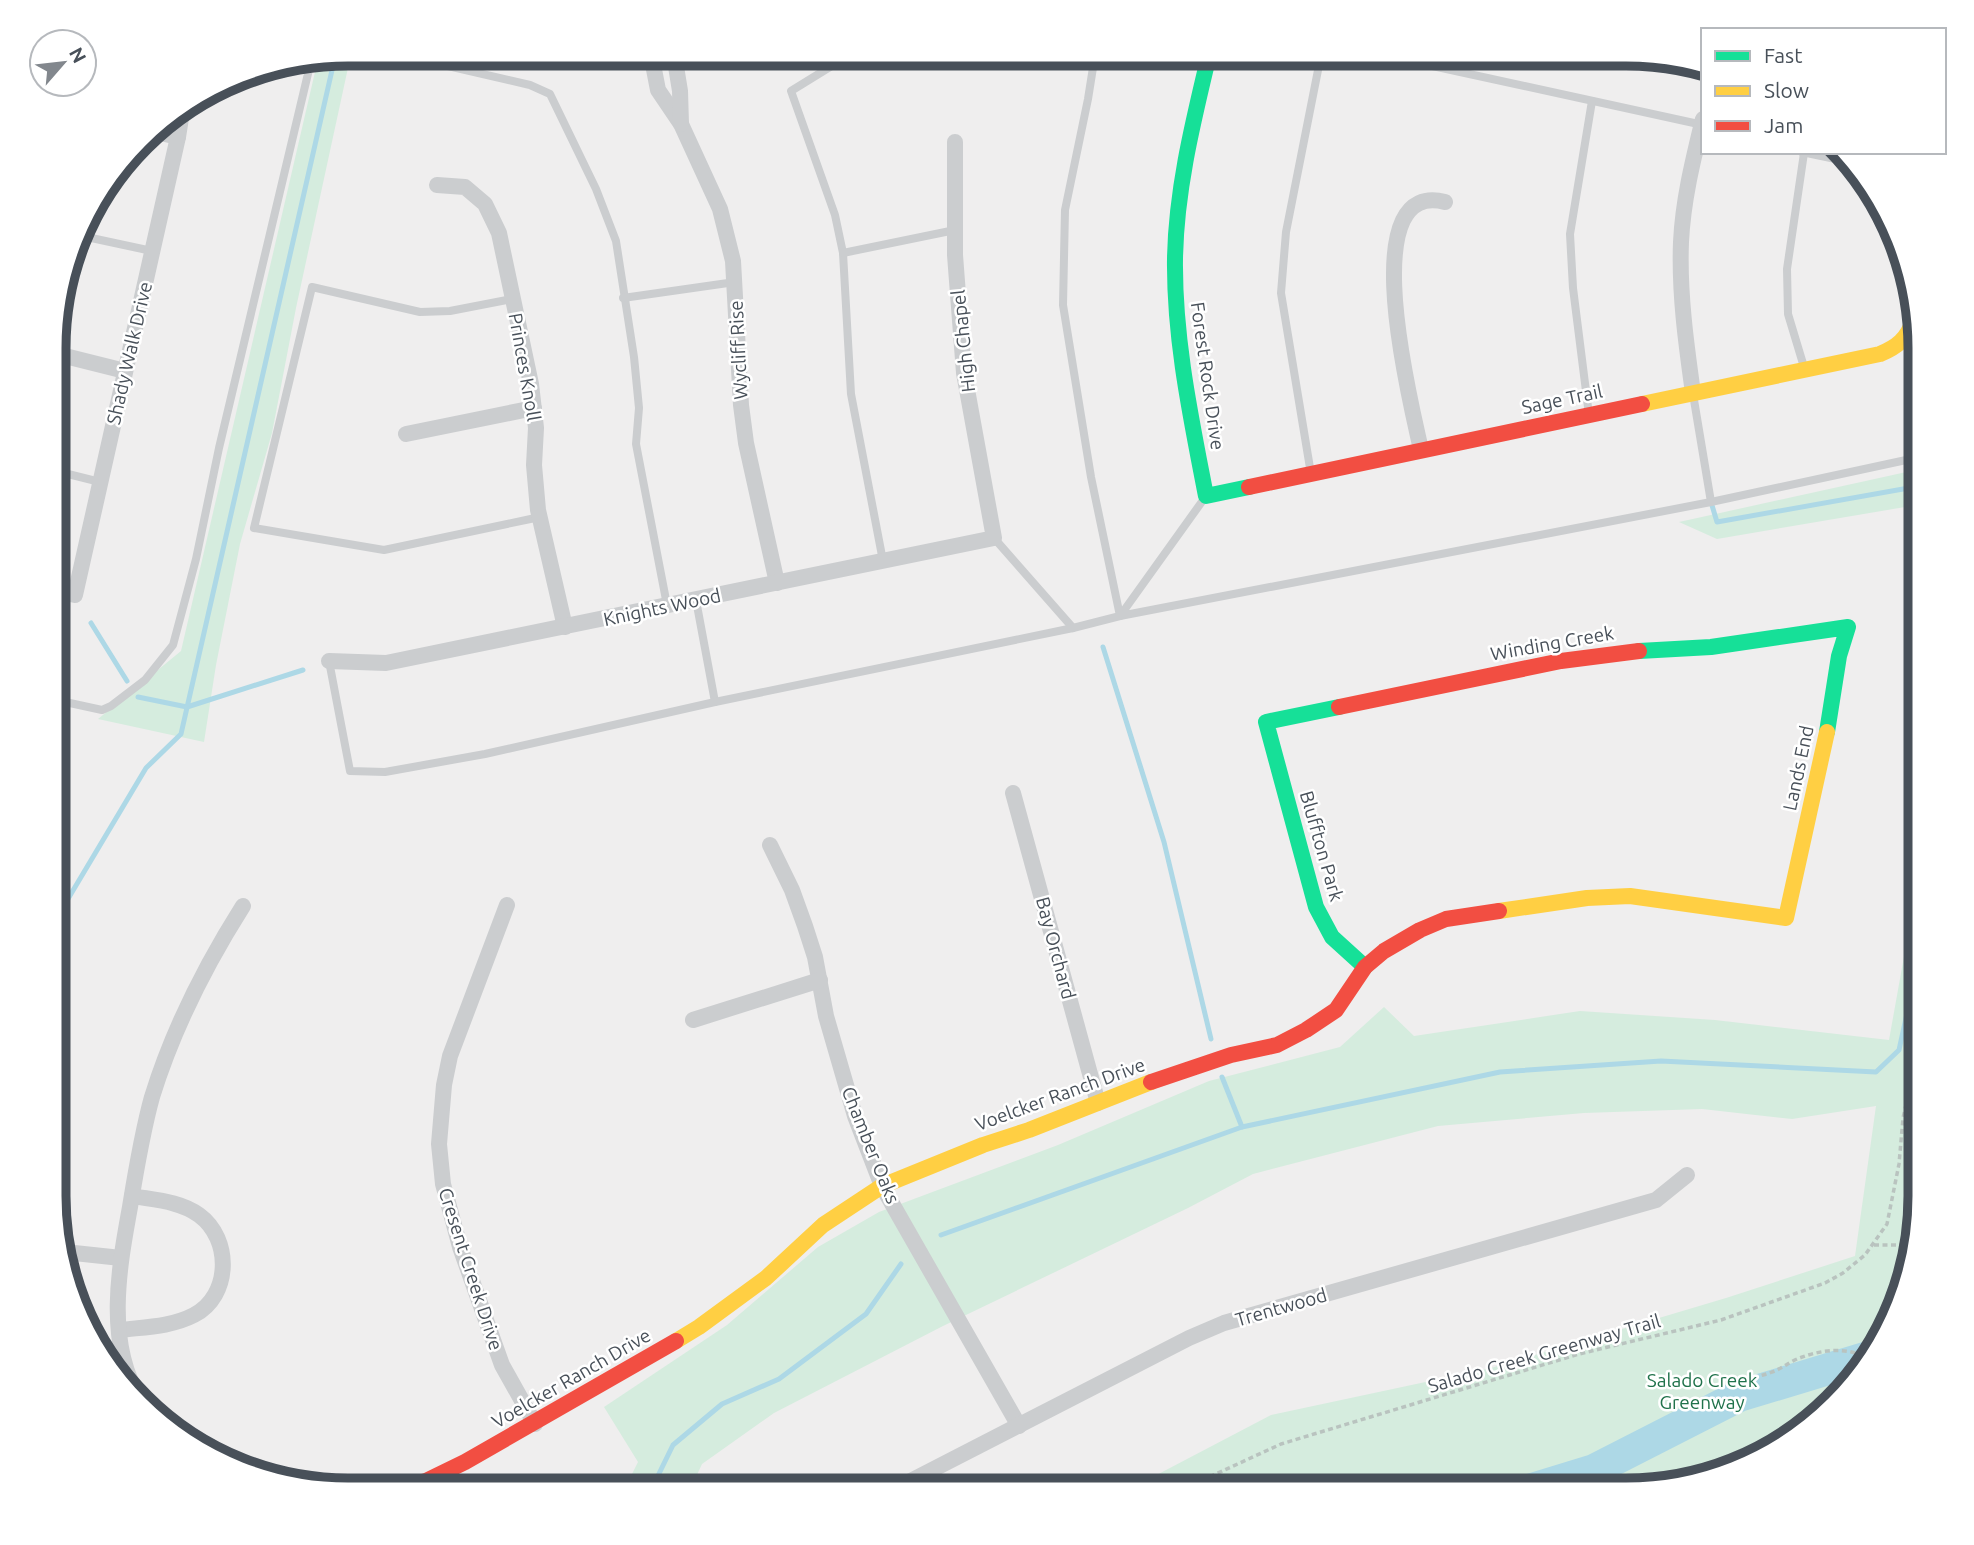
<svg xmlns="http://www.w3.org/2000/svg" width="1974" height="1545" font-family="Ubuntu,sans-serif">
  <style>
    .green { fill: #d5ecde }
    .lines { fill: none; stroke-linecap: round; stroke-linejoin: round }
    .stream { stroke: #add8e6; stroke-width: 5 }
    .river { stroke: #add8e6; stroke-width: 32 }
    .path { stroke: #b9c3bf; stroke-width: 3.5; stroke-dasharray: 5 3.5; stroke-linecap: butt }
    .lane { stroke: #cbcdcf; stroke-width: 8 }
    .street { stroke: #cbcdcf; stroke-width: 16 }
    .fast { stroke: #16e098; stroke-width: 16 }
    .slow { stroke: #ffcf43; stroke-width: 16 }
    .jam { stroke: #f24e42; stroke-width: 16 }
    .labels { text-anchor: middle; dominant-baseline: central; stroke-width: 5; stroke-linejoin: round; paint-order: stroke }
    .street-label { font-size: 19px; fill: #485059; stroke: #fff }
    .park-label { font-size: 19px; fill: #20724b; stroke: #fff }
    .rim { fill: none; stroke: #485059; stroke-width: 9 }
  </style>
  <rect width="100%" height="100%" fill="#efeeee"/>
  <g class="green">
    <polygon points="351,54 296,308 272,433 240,544 216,665 204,742 98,719 181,651 318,59"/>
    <polygon points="1920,469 1920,518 1905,507 1717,539 1679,522"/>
    <polygon points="1919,873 1919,1216 1897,1309 1846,1391 1738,1468 1625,1491 1126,1491 1271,1415 1491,1368 1726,1298 1855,1256 1876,1106 1792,1119 1702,1109 1584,1113 1438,1126 1253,1174 1188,1208 943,1326 774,1413 702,1464 690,1490 624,1490 638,1462 604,1407 727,1325 818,1247 879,1212 1058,1145 1209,1081 1340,1047 1384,1007 1414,1036 1580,1011 1715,1020 1889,1040"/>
  </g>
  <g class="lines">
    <g class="stream">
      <polyline points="1711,502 1717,522 1920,486"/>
      <polyline points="91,623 127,681"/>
      <polyline points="1103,647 1164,842 1211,1039"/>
      <polyline points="138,697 187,707 303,670"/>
      <polyline points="56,919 146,768 181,734 335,57"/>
      <polyline points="1222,1077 1242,1127"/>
      <polyline points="941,1235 1242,1127 1500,1072 1661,1061 1876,1072 1899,1050 1919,959"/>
      <polyline points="651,1490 673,1445 722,1404 779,1379 866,1314 901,1264"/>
    </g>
    <polyline class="river" points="1526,1491 1594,1470 1739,1396 1868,1357"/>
    <g class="path">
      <polyline points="1874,1245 1912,1245"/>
      <path d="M 1728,1379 C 1743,1379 1757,1378 1772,1372 C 1781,1369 1788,1363 1797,1359 C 1819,1350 1846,1346 1867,1358"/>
      <polyline points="1179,1491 1281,1444 1579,1354 1721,1320 1825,1283 1843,1273 1865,1255 1887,1224 1899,1164 1903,1118 1919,1048"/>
    </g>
    <g class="lane">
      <polyline points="396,54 530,85 550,94 596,189 616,241 634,357 639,408 636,444 667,605"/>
      <polyline points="851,54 791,91 835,215 843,253 851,394 883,561"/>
      <polyline points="1382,55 1703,125"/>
      <polyline points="1802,152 1845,161"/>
      <polyline points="1804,153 1787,269 1788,314 1804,367"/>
      <polyline points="82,236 152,251"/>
      <polyline points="843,253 955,230"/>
      <polyline points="623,298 735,282"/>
      <polyline points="512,299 450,311 420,312 312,287 254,528 384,550 540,517"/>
      <polyline points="1693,394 1711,502"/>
      <polyline points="1589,415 1573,288 1570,234 1592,101"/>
      <polyline points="56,471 100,482"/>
      <polyline points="1311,474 1281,293 1286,232 1321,55"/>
      <polyline points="1206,496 1120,616 1711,502 1920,457"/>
      <polyline points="994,538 1073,628"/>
      <polyline points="696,600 715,702"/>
      <polyline points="329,661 350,771 385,772 485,754 715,702 1073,628 1120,616 1091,477 1063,305 1065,210 1088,99 1095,55"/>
      <polyline points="56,700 102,710 111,706 145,680 173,645 196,559 219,448 311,61"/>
    </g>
    <g class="street">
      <polyline points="651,54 658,90 681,124 720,209 733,261 741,405 746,443 777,583"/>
      <polyline points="674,54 680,91 681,124"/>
      <polyline points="152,131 178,137"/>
      <polyline points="437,185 465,187 485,204 499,233 531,384 536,428 534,465 538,510 565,627"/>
      <polyline points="57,354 125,371"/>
      <path d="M 1693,393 C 1686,343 1679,292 1681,242 C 1683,200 1693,160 1703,119"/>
      <polyline points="406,434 534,408"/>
      <path d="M 1421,450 C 1413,411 1352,178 1445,202"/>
      <polyline points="56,591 75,595 178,137 182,112"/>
      <polyline points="329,661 386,663 994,538 964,373 955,255 955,142"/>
      <polyline points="1013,793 1098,1103"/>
      <polyline points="770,845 792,890 805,926 815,957 826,1016 855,1116 882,1186 1019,1426"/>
      <polyline points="507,905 450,1056 444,1085 439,1144 443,1184 460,1247 502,1365 535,1424"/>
      <polyline points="693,1020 820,980"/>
      <polyline points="65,1252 121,1258"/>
      <path d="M 120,1330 C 144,1327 171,1327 194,1315 C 231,1296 232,1239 199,1215 C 180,1201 154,1200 132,1196"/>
      <path d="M 157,1419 C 152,1413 145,1406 140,1399 C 105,1343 119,1267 130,1207 C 136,1170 142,1133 152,1097 C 173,1029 205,966 243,906"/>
      <polyline points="893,1490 1189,1338 1224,1323 1656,1200 1687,1175"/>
    </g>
    <g class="fast">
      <path d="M 1209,55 C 1193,122 1176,190 1175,259 C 1174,339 1191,418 1206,496 L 1249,487"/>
      <polyline points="1639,651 1711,647 1848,627 1839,656 1827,732"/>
      <polyline points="1339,707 1266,722 1316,907 1332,937 1365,967"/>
    </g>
    <g class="slow">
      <path d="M 1642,404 L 1880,354 C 1897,347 1907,339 1913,321"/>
      <polyline points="1499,911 1587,898 1630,896 1786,918 1827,732"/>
      <polyline points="676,1341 699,1327 766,1278 823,1225 882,1186 983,1145 1029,1130 1151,1082"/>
    </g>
    <g class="jam">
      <polyline points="1249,487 1642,404"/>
      <polyline points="1339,707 1561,661 1639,651"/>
      <polyline points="1151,1082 1231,1055 1277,1045 1306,1030 1336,1010 1365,967 1384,951 1420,930 1446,919 1499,911"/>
      <polyline points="392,1490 426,1481 465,1462 676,1341"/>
    </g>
  </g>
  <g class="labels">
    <g class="street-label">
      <text transform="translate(963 341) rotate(-96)">High Chapel</text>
      <text transform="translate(738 350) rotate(-93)">Wycliff Rise</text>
      <text transform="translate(129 353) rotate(-77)">Shady Walk Drive</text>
      <text transform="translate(525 367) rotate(80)">Princes Knoll</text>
      <text transform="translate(1208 376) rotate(82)">Forest Rock Drive</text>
      <text transform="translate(1562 399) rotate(-12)">Sage Trail</text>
      <text transform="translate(662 607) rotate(-12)">Knights Wood</text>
      <text transform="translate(1552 643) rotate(-10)">Winding Creek</text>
      <text transform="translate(1798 768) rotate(-78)">Lands End</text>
      <text transform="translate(1322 846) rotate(74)">Bluffton Park</text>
      <text transform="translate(1056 948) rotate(75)">Bay Orchard</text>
      <text transform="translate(1060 1094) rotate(-20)">Voelcker Ranch Drive</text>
      <text transform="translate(871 1145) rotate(68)">Chamber Oaks</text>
      <text transform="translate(471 1269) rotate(72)">Cresent Creek Drive</text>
      <text transform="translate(1281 1307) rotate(-16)">Trentwood</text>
      <text transform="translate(1544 1353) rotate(-16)">Salado Creek Greenway Trail</text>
      <text transform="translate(571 1378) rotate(-30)">Voelcker Ranch Drive</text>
    </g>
    <g class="park-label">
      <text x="1702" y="1380">Salado Creek<tspan x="1702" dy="22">Greenway</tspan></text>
    </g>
  </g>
  <path d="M0 0H1974V1545H0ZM348 66H1626A282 282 0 0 1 1908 348V1196A282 282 0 0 1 1626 1478H348A282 282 0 0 1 66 1196V348A282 282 0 0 1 348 66Z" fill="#fff" fill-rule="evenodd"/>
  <path class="rim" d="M348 66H1626A282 282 0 0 1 1908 348V1196A282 282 0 0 1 1626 1478H348A282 282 0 0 1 66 1196V348A282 282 0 0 1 348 66Z"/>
  <rect x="1701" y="28" width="245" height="126" fill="#ffffff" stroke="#b6b9bd" stroke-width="2"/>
  <rect x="1715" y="51" width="35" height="10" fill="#16e098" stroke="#b6b9bd" stroke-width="2"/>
  <text x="1764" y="63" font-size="21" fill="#485059">Fast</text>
  <rect x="1715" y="86" width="35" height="10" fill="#ffcf43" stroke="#b6b9bd" stroke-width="2"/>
  <text x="1764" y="98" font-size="21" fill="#485059">Slow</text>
  <rect x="1715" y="121" width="35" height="10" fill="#f24e42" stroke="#b6b9bd" stroke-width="2"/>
  <text x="1764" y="133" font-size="21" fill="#485059">Jam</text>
  <g transform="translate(63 63) rotate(62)"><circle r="33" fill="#ffffff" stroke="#b6b9bd" stroke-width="2"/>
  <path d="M0-5L12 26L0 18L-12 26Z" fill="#82878d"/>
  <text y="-10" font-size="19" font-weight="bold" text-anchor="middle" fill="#485059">N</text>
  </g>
</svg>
